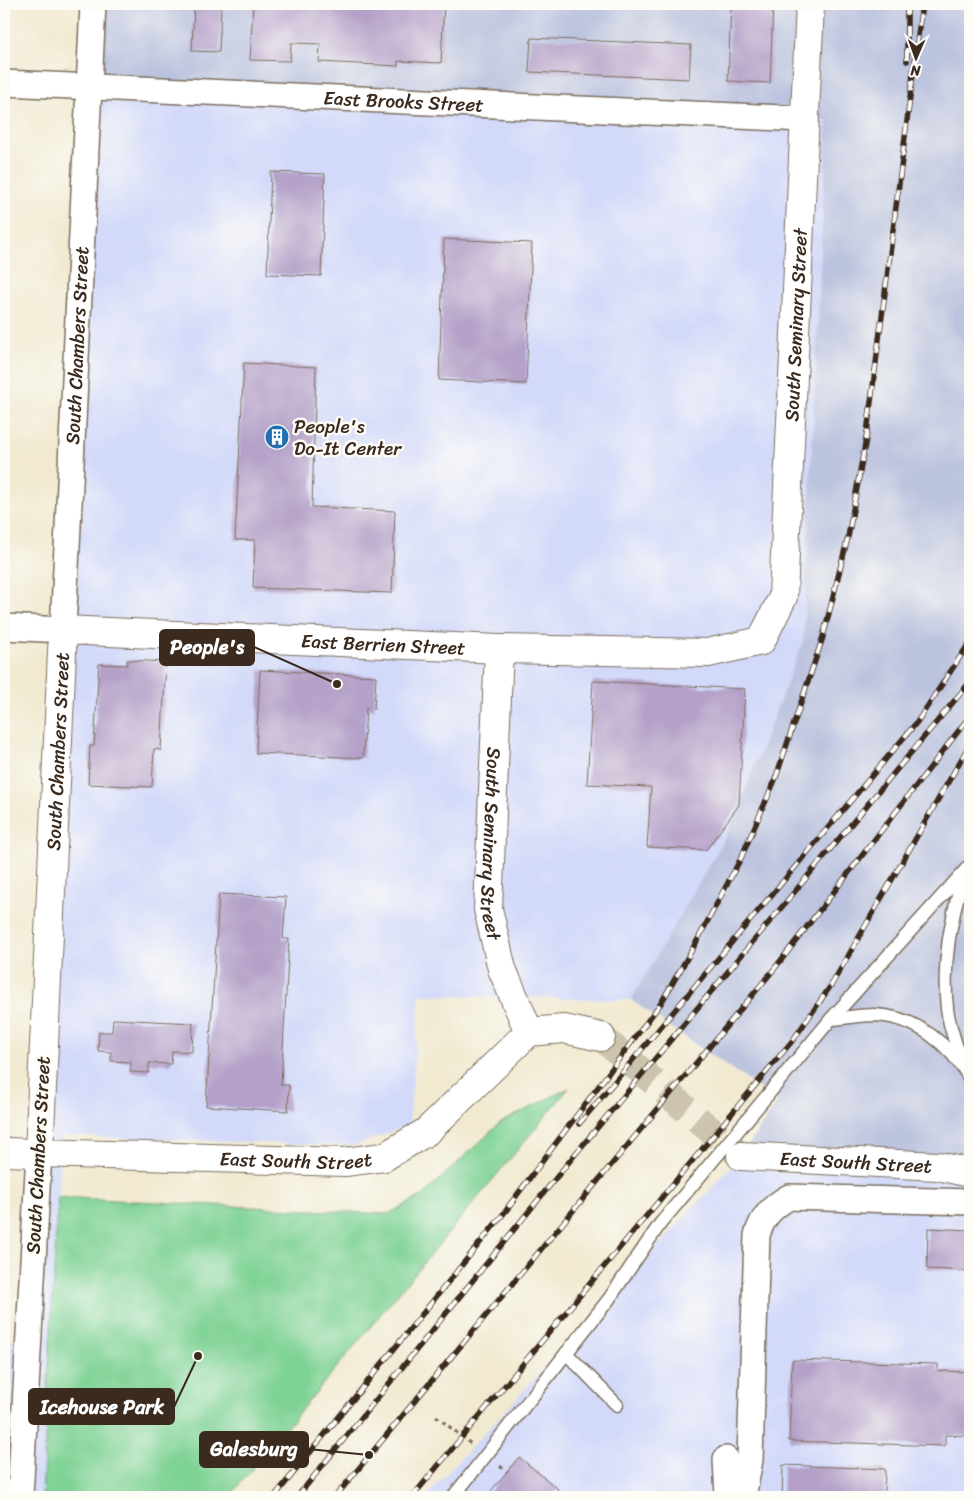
<svg xmlns="http://www.w3.org/2000/svg" width="974" height="1501" font-family="Sriracha,sans-serif">
  <style>
    .built { fill: #d2d9f9 }
    .industrial { fill: #bcc3de }
    .green { fill: #7ed294; stroke: #5c7e59 }
    .building { fill: #b4a0c8 }
    .lines { fill: none; stroke-linecap: round; stroke-linejoin: round }
    .tertiary-tunnel { stroke: #cdc4ad; stroke-width: 28; stroke-dasharray: 28 14; stroke-linecap: butt }
    .service-casing { stroke: #7b6d5d; stroke-width: 15 }
    .minor-casing { stroke: #7b6d5d; stroke-width: 28 }
    .tertiary-casing { stroke: #7b6d5d; stroke-width: 30 }
    .path { stroke: #7b6d5d; stroke-width: 3; stroke-dasharray: 4 4; stroke-linecap: butt }
    .service { stroke: #fff; stroke-width: 12 }
    .minor { stroke: #fff; stroke-width: 25 }
    .tertiary { stroke: #fff; stroke-width: 28 }
    .rail-casing { stroke: #3b2a1e; stroke-width: 5.5 }
    .rail { stroke: #fdfcf7; stroke-width: 4; stroke-dasharray: 11; stroke-linecap: butt }
    .labels { text-anchor: middle; dominant-baseline: central; stroke-width: 5; stroke-linejoin: round; paint-order: stroke }
    .street-label { font-size: 19px; fill: #3b2a1e; stroke: #fdfcf7 }
    .poi-label { font-size: 19px; fill: #3b2a1e; stroke: #fdfcf7; text-anchor: start }
    .leader { fill: none; stroke: #3b2a1e; stroke-width: 2 }
    .callout-dot { fill: #3b2a1e; stroke: #fdfcf7; stroke-width: 2 }
    .callout { fill: #3b2a1e; stroke: #3b2a1e; stroke-width: 2 }
    .callout-label { font-size: 20px; text-anchor: middle; font-weight: bold; fill: #fff }
  </style>
  <rect width="100%" height="100%" fill="#fdfcf7"/>
  <filter id="ink" filterUnits="userSpaceOnUse"><feTurbulence type="fractalNoise" baseFrequency=".02" numOctaves="2"/><feDisplacementMap in="SourceGraphic" scale="10" xChannelSelector="R" yChannelSelector="G"/><feConvolveMatrix kernelMatrix="1 2 1 2 8 2 1 2 1" color-interpolation-filters="sRGB"/></filter>
  <filter id="wash" filterUnits="userSpaceOnUse"><feTurbulence type="fractalNoise" baseFrequency=".0096" numOctaves="4" result="noise"/><feDisplacementMap in="SourceGraphic" scale="20" xChannelSelector="R" yChannelSelector="G"/><feGaussianBlur stdDeviation="1.12" result="paint"/><feColorMatrix in="noise" values="0 0 0 0 0 0 0 0 0 0 0 0 0 0 0 0 0 1.4 0 .05"/><feComposite in="paint" operator="in"/></filter>
  <g filter="url(#wash)">
    <rect width="100%" height="100%" fill="#f1ead1"/>
    <g class="built">
      <polygon points="89,87 827,120 803,641 729,831 631,1000 420,995 409,1125 354,1146 62,1136 42,1497 4,1497 4,1340 28,1341"/>
      <polygon points="741,1156 970,1173 970,1497 425,1497"/>
    </g>
    <polygon class="industrial" points="93,4 970,4 970,1168 741,1156 778,1101 631,1000 729,831 803,641 827,120 89,87"/>
    <polygon class="green" points="569,1088 229,1497 42,1497 58,1197 388,1214 422,1196 500,1123"/>
    <g id="blocks">
      <g class="building">
        <polygon points="194,4 215,4 215,7 221,7 219,52 192,51"/>
        <polygon points="253,4 444,4 441,63 398,61 398,66 319,62 320,44 291,43 290,61 250,60"/>
        <polygon points="731,4 773,4 770,83 728,81"/>
        <polygon points="531,38 691,45 689,79 529,72"/>
        <polygon points="271,172 325,174 321,276 267,274"/>
        <polygon points="444,239 532,243 526,384 439,380"/>
        <polygon points="244,363 316,367 312,507 395,511 392,593 253,588 255,540 235,540"/>
        <polygon points="127,660 166,662 161,750 154,749 152,787 88,784 90,746 94,746 99,664 127,665"/>
        <polygon points="260,670 376,676 374,709 366,708 363,758 256,753"/>
        <polygon points="593,681 745,689 739,805 706,850 647,847 651,787 587,784"/>
        <polygon points="219,894 286,897 283,939 289,939 281,1085 289,1085 288,1111 206,1106"/>
        <polygon points="113,1019 193,1023 192,1052 172,1051 171,1064 149,1063 149,1073 130,1072 131,1062 111,1061 111,1052 98,1051 99,1032 112,1032"/>
        <polygon points="928,1228 970,1230 970,1271 927,1269"/>
        <polygon points="792,1360 938,1364 938,1371 970,1372 970,1436 945,1435 945,1446 789,1441"/>
        <polygon points="519,1457 558,1489 551,1497 486,1497"/>
        <polygon points="783,1465 885,1469 884,1497 782,1497"/>
      </g>
    </g>
  </g>
  <g filter="url(#ink)">
    <use href="#blocks" fill-opacity="0" stroke="#7b6d5d" stroke-width="1"/>
    <g class="lines">
      <polyline class="tertiary-tunnel" points="601,1037 741,1156"/>
      <defs>
        <g id="service">
          <path d="M 831,1019 C 845,1018 860,1015 874,1015 C 915,1016 951,1045 970,1079"/>
          <path d="M 962,1064 C 957,1046 949,1027 947,1008 C 942,962 951,920 963,876"/>
          <polyline points="566,1353 617,1405"/>
          <polyline points="453,1497 609,1299 660,1224 831,1019 970,865"/>
        </g>
        <g id="minor">
          <path id="s1" d="M 4,83 L 804,119"/>
          <path id="s2" d="M 4,627 L 63,630 L 93,4"/>
          <polyline points="726,1459 728,1497"/>
          <polyline points="20,1497 39,1153"/>
          <path d="M 743,1497 L 750,1460 L 757,1235 C 763,1216 772,1207 789,1197 L 970,1202"/>
        </g>
        <g id="tertiary">
          <path id="s3" d="M 499,649 L 488,909 L 502,969 L 529,1032"/>
          <path id="s4" d="M 4,1152 L 345,1162 L 384,1157 L 426,1132 L 529,1032 L 564,1029 L 601,1037"/>
          <path id="s5" d="M 39,1153 L 63,630 L 499,649 L 708,653 L 761,641 L 783,597 L 810,4"/>
          <path id="s6" d="M 741,1156 L 938,1166 L 970,1173"/>
        </g>
      </defs>
      <use href="#service" class="service-casing"/>
      <use href="#minor" class="minor-casing"/>
      <use href="#tertiary" class="tertiary-casing"/>
      <g class="path">
        <polyline points="436,1416 471,1444"/>
        <polyline points="500,1466 507,1472"/>
      </g>
      <use href="#service" class="service"/>
      <use href="#minor" class="minor"/>
      <use href="#tertiary" class="tertiary"/>
      <defs>
        <g id="rail">
          <polyline points="907,4 907,61"/>
          <polyline points="579,1124 917,722 970,642"/>
          <polyline points="508,1207 661,1003 697,941 741,858 775,780 823,637 848,537 867,433 922,4"/>
          <polyline points="274,1497 513,1202"/>
          <polyline points="297,1497 577,1152 970,682"/>
          <polyline points="335,1497 775,968 970,716"/>
          <polyline points="412,1497 793,1040 832,984 970,744"/>
        </g>
      </defs>
      <use href="#rail" class="rail-casing"/>
      <use href="#rail" class="rail"/>
    </g>
  </g>
  <defs>
    <symbol id="building-disc" viewBox="-11 -11 22 22"><circle r="9.5" fill="#1f6fb2" stroke="#fdfcf7"/><path d="M-4-6H4V6H1V3H-1V6H-4ZM-2.5-4.3h1.7v1.8h-1.7ZM.8-4.3h1.7v1.8H.8ZM-2.5-1h1.7V.8h-1.7ZM.8-1h1.7V.8H.8Z" fill="#fff"/></symbol>
  </defs>
  <g fill-rule="evenodd">
    <use href="#building-disc" x="263" y="423" width="28" height="28"/>
  </g>
  <g class="labels">
    <g class="street-label">
      <text stroke="none"><textPath href="#s1" startOffset="400">East Brooks Street</textPath></text>
      <text stroke="none"><textPath href="#s5" startOffset="1545">South Seminary Street</textPath></text>
      <text stroke="none"><textPath href="#s2" startOffset="344">South Chambers Street</textPath></text>
      <text stroke="none"><textPath href="#s5" startOffset="844">East Berrien Street</textPath></text>
      <text stroke="none"><textPath href="#s5" startOffset="402">South Chambers Street</textPath></text>
      <text stroke="none"><textPath href="#s3" startOffset="195">South Seminary Street</textPath></text>
      <text transform="translate(38 1155) rotate(-87)">South Chambers Street</text>
      <text stroke="none"><textPath href="#s4" startOffset="292">East South Street</textPath></text>
      <text stroke="none"><textPath href="#s6" startOffset="115">East South Street</textPath></text>
    </g>
    <g class="poi-label">
      <text x="294" y="426">People's<tspan x="294" dy="22">Do-It Center</tspan></text>
    </g>
  </g>
  <path class="leader" d="M337 684L254 647M198 1356L174 1407M369 1455L308 1449"/>
  <g class="callout-dot">
    <circle cx="337" cy="684" r="5"/>
    <circle cx="198" cy="1356" r="5"/>
    <circle cx="369" cy="1455" r="5"/>
  </g>
  <g class="callout">
    <rect x="160" y="630" width="94" height="35" rx="5"/>
    <rect x="29" y="1389" width="145" height="35" rx="5"/>
    <rect x="200" y="1432" width="108" height="35" rx="5"/>
  </g>
  <g class="callout-label">
    <text x="207" y="654">People's</text>
    <text x="102" y="1414">Icehouse Park</text>
    <text x="254" y="1456">Galesburg</text>
  </g>
  <rect width="974" height="1501" fill="none" stroke="#fdfcf7" stroke-width="20"/>
  <g transform="translate(916 58) rotate(182)" stroke="#fdfcf7" stroke-width="4" paint-order="stroke">
  <path d="M0-4L9 19L0 12L-9 19Z" fill="#3b2a1e"/>
  <text y="-8" font-size="14" font-weight="bold" text-anchor="middle" fill="#3b2a1e">N</text>
  </g>
</svg>
